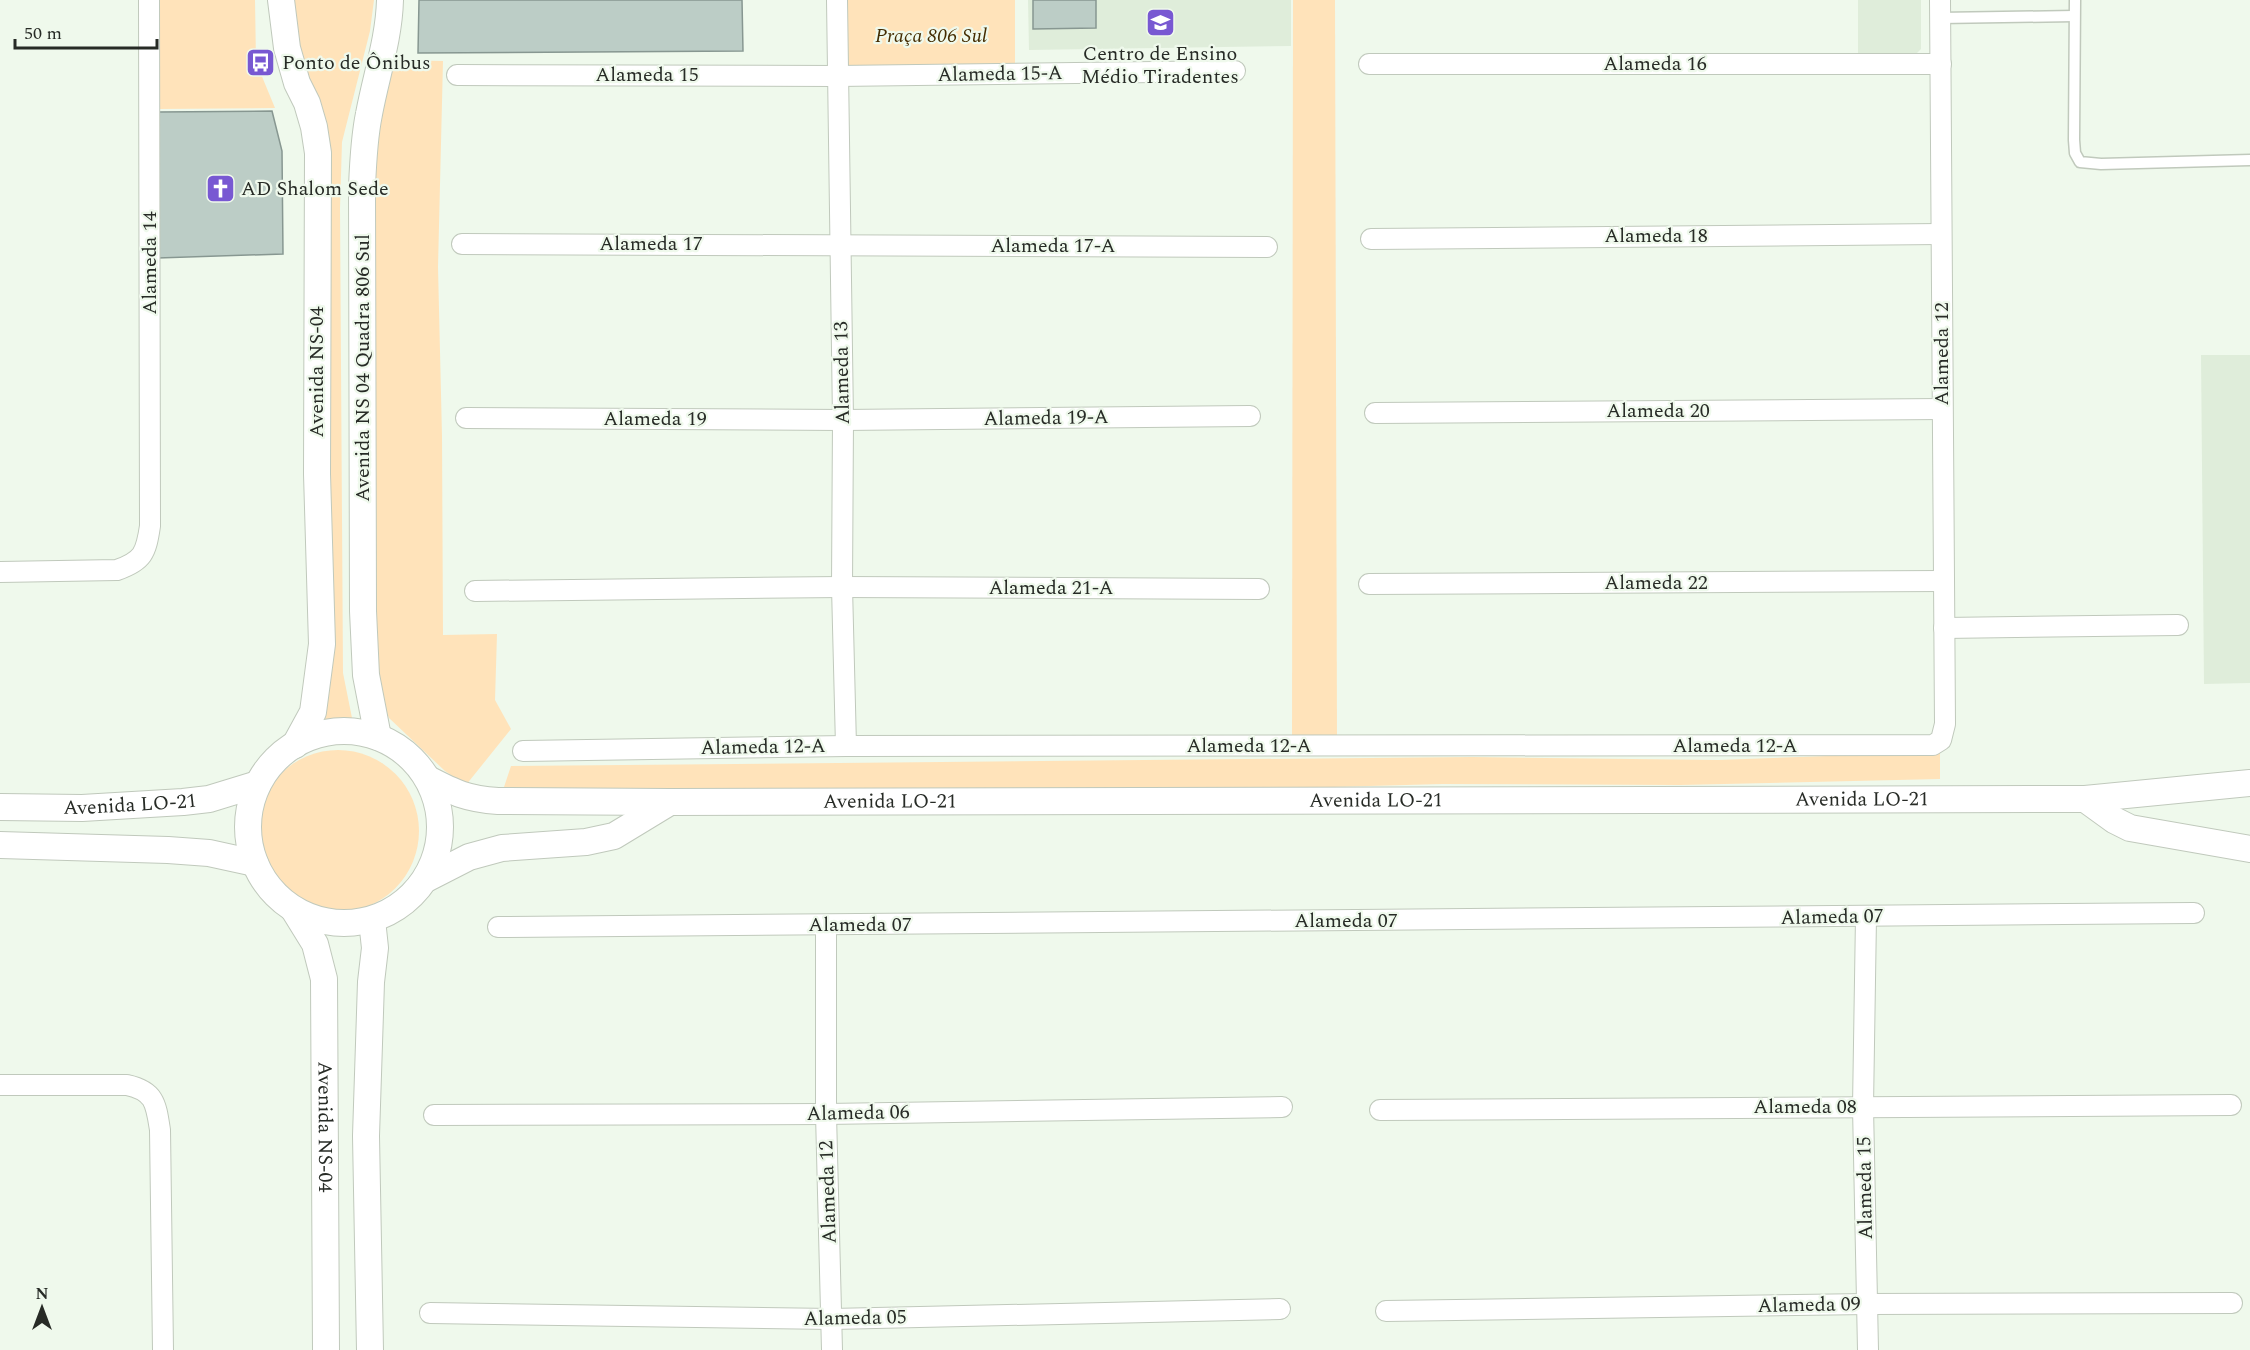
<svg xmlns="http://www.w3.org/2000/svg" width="2250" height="1350" font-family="Spectral,serif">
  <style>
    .built { fill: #dfedda }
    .green { fill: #ffe3ba }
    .building { fill: #bccdc6; stroke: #879791; stroke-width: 1.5 }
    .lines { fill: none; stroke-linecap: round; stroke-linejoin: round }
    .service-casing { stroke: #c0c9bc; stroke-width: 13 }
    .minor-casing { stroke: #c0c9bc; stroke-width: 22 }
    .tertiary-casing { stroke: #c0c9bc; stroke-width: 28 }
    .service { stroke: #fff; stroke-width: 10 }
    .minor { stroke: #fff; stroke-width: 20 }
    .tertiary { stroke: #fff; stroke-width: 26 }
    .labels { text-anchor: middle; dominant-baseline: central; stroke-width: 4.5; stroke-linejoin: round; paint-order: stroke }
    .park-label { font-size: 20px; font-style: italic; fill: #442c01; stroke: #eff9ec }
    .poi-label { font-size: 20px; fill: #272b26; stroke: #eff9ec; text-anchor: start }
    .street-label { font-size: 20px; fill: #272b26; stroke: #eff9ec }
  </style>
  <rect width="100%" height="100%" fill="#eff9ec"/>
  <g class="built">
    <polygon points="1028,0 1291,0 1291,46 1029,50"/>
    <polygon points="1858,0 1921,0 1921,49 1911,59 1858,59"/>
    <polygon points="2201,355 2250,355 2250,683 2204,684"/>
  </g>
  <g class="green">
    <polygon points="156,0 255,0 256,62 275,108 158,109"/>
    <polygon points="290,0 374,0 370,31 342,142 340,208 343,673 354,728 334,727 312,729 308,91"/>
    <polygon points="839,0 1015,0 1015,72 839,74"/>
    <polygon points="1293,0 1335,0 1337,741 1292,741"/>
    <polygon points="395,60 443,61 438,267 442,436 443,635 497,634 495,700 511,729 466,785 445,771 389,718 378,693 375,669 373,241 376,139"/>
    <circle cx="338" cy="831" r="81"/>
    <polygon points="1940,752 1940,779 1680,785 1442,784 1296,788 502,793 511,766 1472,757 1718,760"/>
  </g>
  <g class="building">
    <polygon points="419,0 742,0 743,51 418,53"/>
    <polygon points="1033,0 1096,0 1096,28 1033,29"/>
    <polygon points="272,111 282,151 283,254 158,258 158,112"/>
  </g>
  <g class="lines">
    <defs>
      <g id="service">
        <polyline points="2075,0 2074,140 2075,153 2080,162 2101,164 2250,160"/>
        <polyline points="1940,18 2074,16"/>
      </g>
      <g id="minor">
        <polyline points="837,0 843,420 842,587 846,746"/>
        <polyline points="1369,64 1941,64"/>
        <polyline points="457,75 837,76 1235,71"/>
        <polyline points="1371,239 1941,234"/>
        <polyline points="462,244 1267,247"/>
        <polyline points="1375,413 1942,409"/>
        <polyline points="466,418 843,420 1250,416"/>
        <path d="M 0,572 L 117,570 C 143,561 146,553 150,526 L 149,0"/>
        <polyline points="1369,584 1943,581"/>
        <polyline points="475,591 842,587 1259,589"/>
        <polyline points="1944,628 2178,625"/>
        <polyline points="523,751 846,746 1933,745 1941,740 1945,724 1940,0"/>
        <polyline points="1866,917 1863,1107 1868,1350"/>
        <polyline points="826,925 826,1114 832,1350"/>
        <polyline points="498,927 2194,913"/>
        <path d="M 0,1085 L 127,1085 C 155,1091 156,1104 160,1130 L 163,1350"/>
        <polyline points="1380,1110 2231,1105"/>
        <polyline points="434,1115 826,1114 1282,1107"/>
        <polyline points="1386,1311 1868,1304 2232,1303"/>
        <polyline points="430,1313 832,1319 1280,1309"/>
      </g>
      <g id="tertiary">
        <polyline points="281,0 287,48 297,83 307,103 314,127 318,153 317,474 322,644 313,712 295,745"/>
        <circle cx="344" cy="827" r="96"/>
        <path d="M 378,737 L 366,675 L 363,611 L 362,187 C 363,162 364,138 369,114 C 376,76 389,39 390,0"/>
        <path id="s1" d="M 428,779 C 455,793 467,799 498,801 L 670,802 L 2085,799 L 2250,783"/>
        <polyline points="2085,799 2114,820 2130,828 2250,849"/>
        <path id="s2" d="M 0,807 L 82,808 L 183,802 L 209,799 L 258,784"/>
        <polyline points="0,845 168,850 209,853 255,863"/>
        <polyline points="426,879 469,857 502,848 586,842 614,836 670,802"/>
        <path id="s3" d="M 294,910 L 315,944 L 324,979 L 326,1350"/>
        <polyline points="370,1350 366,1136 371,982 375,948 372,920"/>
      </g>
    </defs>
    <use href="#service" class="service-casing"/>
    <use href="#minor" class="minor-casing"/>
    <use href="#tertiary" class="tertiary-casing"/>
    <use href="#service" class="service"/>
    <use href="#minor" class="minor"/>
    <use href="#tertiary" class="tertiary"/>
  </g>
  <defs>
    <symbol id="school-square" viewBox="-11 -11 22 22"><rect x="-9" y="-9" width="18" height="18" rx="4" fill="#7858d2" stroke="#eff9ec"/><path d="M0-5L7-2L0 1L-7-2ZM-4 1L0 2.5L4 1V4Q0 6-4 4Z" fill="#fff"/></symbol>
    <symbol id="bus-square" viewBox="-11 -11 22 22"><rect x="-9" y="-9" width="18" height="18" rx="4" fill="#7858d2" stroke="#eff9ec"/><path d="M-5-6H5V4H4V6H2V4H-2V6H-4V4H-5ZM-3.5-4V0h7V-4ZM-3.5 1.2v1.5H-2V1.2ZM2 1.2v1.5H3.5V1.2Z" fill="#fff"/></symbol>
    <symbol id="church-square" viewBox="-11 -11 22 22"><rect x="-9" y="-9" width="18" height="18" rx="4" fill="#7858d2" stroke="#eff9ec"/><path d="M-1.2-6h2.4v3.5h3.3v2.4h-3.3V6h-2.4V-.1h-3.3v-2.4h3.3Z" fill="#fff"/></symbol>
  </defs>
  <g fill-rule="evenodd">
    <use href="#school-square" x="1144" y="6" width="33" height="33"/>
    <use href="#bus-square" x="244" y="46" width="33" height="33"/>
    <use href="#church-square" x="204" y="172" width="33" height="33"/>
  </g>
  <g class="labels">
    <g class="park-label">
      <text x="931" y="36">Praça 806 Sul</text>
    </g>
    <g class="poi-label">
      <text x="1160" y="54" text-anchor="middle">Centro de Ensino<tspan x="1160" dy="23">Médio Tiradentes</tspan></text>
      <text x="282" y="63">Ponto de Ônibus</text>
      <text x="241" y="189">AD Shalom Sede</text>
    </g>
    <g class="street-label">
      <text x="1655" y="64">Alameda 16</text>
      <text transform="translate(1000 74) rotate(-1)">Alameda 15-A</text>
      <text x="647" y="75">Alameda 15</text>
      <text x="1656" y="236">Alameda 18</text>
      <text x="651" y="244">Alameda 17</text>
      <text x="1053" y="246">Alameda 17-A</text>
      <text transform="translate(150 263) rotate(-90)">Alameda 14</text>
      <text transform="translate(1942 354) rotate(-90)">Alameda 12</text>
      <text transform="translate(363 368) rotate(-90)">Avenida NS 04 Quadra 806 Sul</text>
      <text transform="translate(317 372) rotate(-90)">Avenida NS-04</text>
      <text transform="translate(842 373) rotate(-91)">Alameda 13</text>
      <text x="1658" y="411">Alameda 20</text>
      <text transform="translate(1046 418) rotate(-1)">Alameda 19-A</text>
      <text x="655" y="419">Alameda 19</text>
      <text x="1656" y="583">Alameda 22</text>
      <text x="1051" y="588">Alameda 21-A</text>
      <text x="1249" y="746">Alameda 12-A</text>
      <text x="1735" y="746">Alameda 12-A</text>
      <text transform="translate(763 747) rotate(-1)">Alameda 12-A</text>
      <text stroke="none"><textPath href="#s1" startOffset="1438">Avenida LO-21</textPath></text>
      <text stroke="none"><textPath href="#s1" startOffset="466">Avenida LO-21</textPath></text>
      <text stroke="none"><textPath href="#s1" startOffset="952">Avenida LO-21</textPath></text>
      <text stroke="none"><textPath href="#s2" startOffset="130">Avenida LO-21</textPath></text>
      <text transform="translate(1832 917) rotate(-1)">Alameda 07</text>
      <text x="1346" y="921">Alameda 07</text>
      <text x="860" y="925">Alameda 07</text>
      <text x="1805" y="1107">Alameda 08</text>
      <text transform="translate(858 1113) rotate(-1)">Alameda 06</text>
      <text stroke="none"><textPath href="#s3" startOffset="224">Avenida NS-04</textPath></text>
      <text transform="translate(1865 1188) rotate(-91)">Alameda 15</text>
      <text transform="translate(828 1192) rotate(-92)">Alameda 12</text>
      <text transform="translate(1809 1305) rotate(-1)">Alameda 09</text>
      <text transform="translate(855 1318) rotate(-1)">Alameda 05</text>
    </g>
  </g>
  <g transform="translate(42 1308)" stroke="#eff9ec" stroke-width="4.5" paint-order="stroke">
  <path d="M0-4.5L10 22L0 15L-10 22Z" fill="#272b26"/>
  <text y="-9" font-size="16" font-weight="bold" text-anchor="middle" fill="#272b26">N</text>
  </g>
  <path d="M15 39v9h142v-9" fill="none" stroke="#272b26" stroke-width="3"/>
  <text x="24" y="39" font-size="18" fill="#272b26" stroke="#eff9ec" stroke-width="4.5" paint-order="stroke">50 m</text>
</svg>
